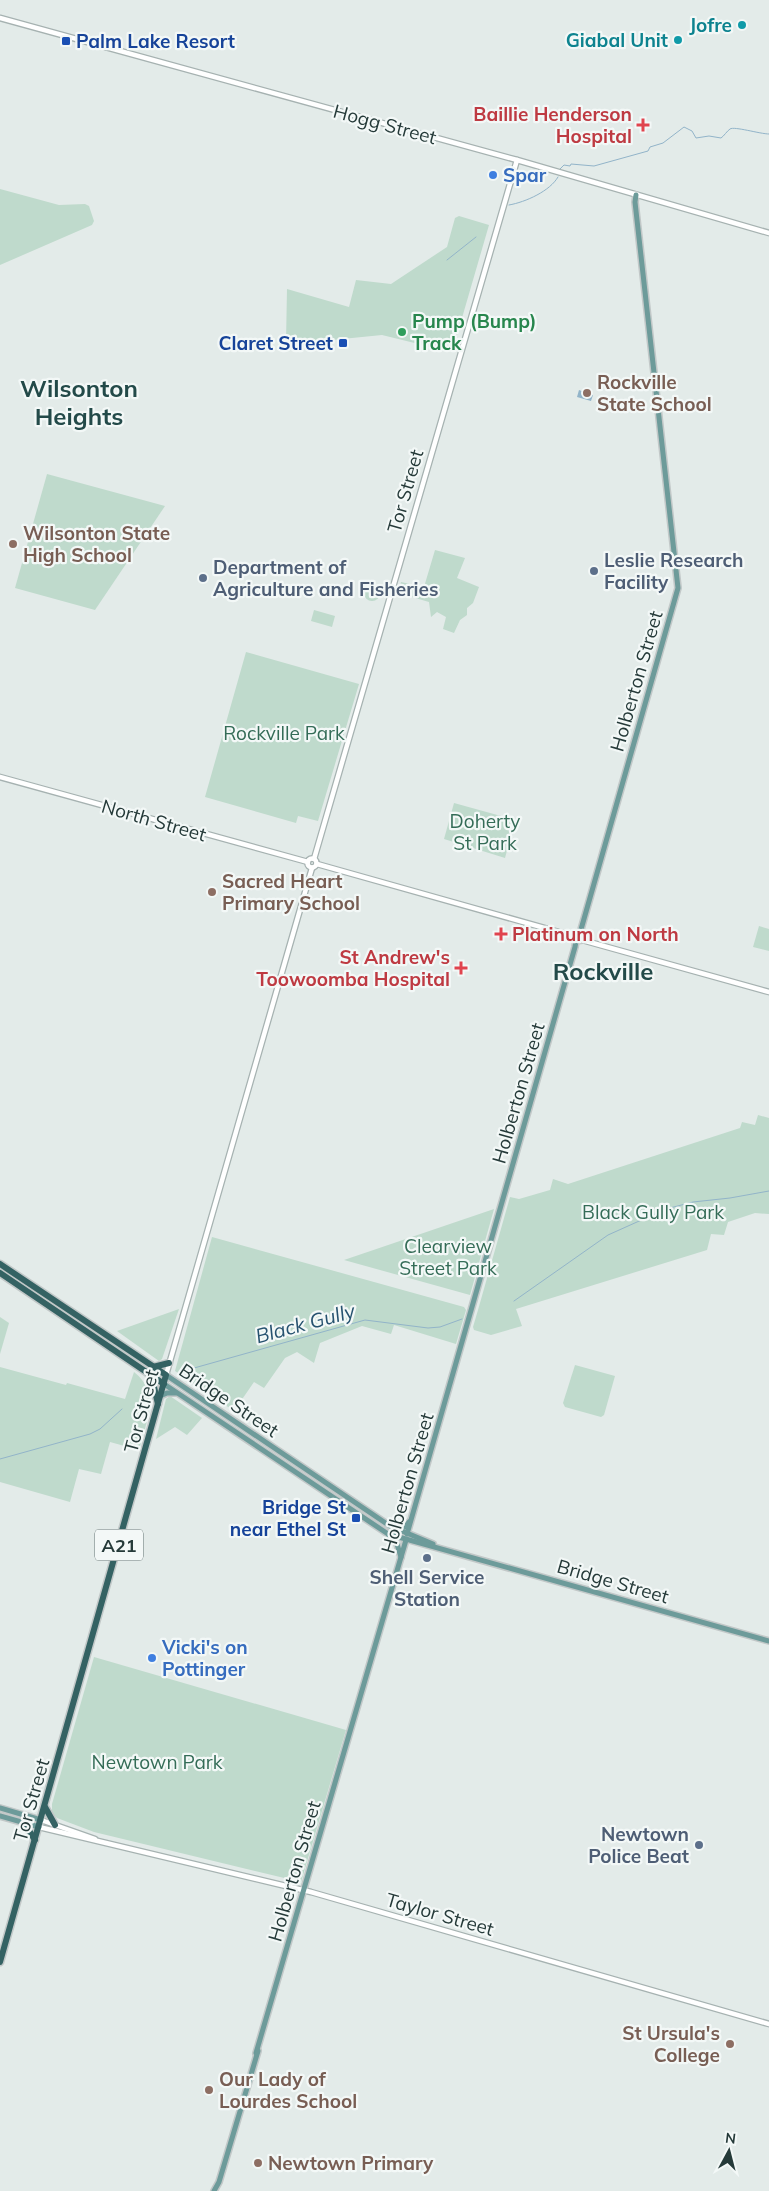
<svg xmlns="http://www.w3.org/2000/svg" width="769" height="2191" font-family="Mulish,sans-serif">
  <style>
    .green { fill: #bfdacc }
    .water { fill: #92b4c9 }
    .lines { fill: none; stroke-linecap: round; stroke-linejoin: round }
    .stream { stroke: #92b4c9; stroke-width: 1 }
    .minor-casing { stroke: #a6b2b1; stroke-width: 7 }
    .major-casing { stroke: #c2c8c8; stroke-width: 8 }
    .highway-casing { stroke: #c2c8c8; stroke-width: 9 }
    .minor { stroke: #fff; stroke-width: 4.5 }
    .major { stroke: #6d9b9a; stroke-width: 5 }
    .highway { stroke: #346263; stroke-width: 6 }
    .culture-dot { fill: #0f9aa8; stroke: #f3f8f7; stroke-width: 2 }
    .transit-dot { fill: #1a4fb4; stroke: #f3f8f7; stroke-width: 2 }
    .health-dot { fill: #e0444e; stroke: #f3f8f7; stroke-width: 2 }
    .shop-dot { fill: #3f7fe0; stroke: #f3f8f7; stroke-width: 2 }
    .leisure-dot { fill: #2e9e5b; stroke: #f3f8f7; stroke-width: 2 }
    .education-dot { fill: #8d6e63; stroke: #f3f8f7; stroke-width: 2 }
    .service-dot { fill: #5c6f8a; stroke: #f3f8f7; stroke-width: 2 }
    .labels { text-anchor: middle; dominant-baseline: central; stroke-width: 4.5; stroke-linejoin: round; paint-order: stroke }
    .shield { fill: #f3f8f7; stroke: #637372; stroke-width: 1 }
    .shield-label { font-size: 18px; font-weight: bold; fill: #253a39 }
    .culture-label { font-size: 19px; font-weight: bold; fill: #0d838f; stroke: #f3f8f7; text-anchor: end }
    .transit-label { font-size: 19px; font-weight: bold; fill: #164399; stroke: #f3f8f7; text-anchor: end }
    .health-label { font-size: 19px; font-weight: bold; fill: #be3a42; stroke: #f3f8f7; text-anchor: end }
    .street-label { font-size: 19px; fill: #253a39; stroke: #f3f8f7 }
    .shop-label { font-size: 19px; font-weight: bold; fill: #366cbe; stroke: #f3f8f7; text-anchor: start }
    .leisure-label { font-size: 19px; font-weight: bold; fill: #27864d; stroke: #f3f8f7; text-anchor: start }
    .education-label { font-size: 19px; font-weight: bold; fill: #785e54; stroke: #f3f8f7; text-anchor: start }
    .service-label { font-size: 19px; font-weight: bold; fill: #4e5e75; stroke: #f3f8f7; text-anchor: start }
    .park-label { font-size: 19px; fill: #346c57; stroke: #f3f8f7 }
    .water-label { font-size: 20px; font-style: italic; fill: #26526f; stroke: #f3f8f7 }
    .district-label { font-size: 24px; font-weight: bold; fill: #234a49; stroke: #f3f8f7 }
  </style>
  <rect width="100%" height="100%" fill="#e3ebe9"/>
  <g class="green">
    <polygon points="0,189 59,205 85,204 89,206 94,221 92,225 0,265"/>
    <polygon points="459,216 489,225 455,342 445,342 443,350 382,335 332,340 306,347 286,342 287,289 349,307 356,280 391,284 447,247 455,218"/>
    <polygon points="47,474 165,506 95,610 15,588"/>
    <polygon points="435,550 465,558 457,578 479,587 473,603 467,608 467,615 460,620 454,633 443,629 446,617 437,612 431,617 429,602 398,593 401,582 424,587"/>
    <circle cx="372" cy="593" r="8"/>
    <polygon points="314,610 335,616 332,627 311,621"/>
    <polygon points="246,652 359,684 318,821 298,816 296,823 205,797"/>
    <polygon points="454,803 515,820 505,858 444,839"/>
    <polygon points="759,926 769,929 769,951 753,947"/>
    <polygon points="758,1115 769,1118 769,1214 755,1213 728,1222 724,1235 711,1234 707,1250 516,1309 522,1326 491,1335 474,1330 473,1327 478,1310 510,1197 519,1199 550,1190 553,1179 568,1184 740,1128 742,1122 755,1125"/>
    <polygon points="494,1209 470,1295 344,1260"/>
    <polygon points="212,1237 464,1307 466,1310 456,1344 394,1325 391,1334 362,1326 320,1343 314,1363 297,1352 285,1358 264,1388 254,1382 234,1411 175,1371"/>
    <polygon points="179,1309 162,1359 159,1361 117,1331"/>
    <polygon points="0,1317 9,1323 0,1354"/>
    <polygon points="575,1365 615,1376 604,1415 601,1417 565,1407 563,1403"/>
    <path d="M 0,1367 L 66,1385 L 67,1383 L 125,1399 L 134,1372 C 161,1393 146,1422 139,1450 L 110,1442 L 101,1474 L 79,1469 L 70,1502 L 0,1482 Z"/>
    <polygon points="170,1396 202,1418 187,1435 175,1427 156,1439 166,1399"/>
    <polygon points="94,1657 346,1730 301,1882 94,1832 57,1818 52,1813 52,1804"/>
  </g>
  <polygon class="water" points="579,390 593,395 591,401 577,397"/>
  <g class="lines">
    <g class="stream">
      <path d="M 560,169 L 564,165 L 570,166 L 571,164 L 594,166 L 648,151 L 650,147 L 663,143 L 684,127 L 692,131 L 696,138 L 709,136 L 721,138 C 724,136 727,131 730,129 C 734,126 760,134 769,134"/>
      <path d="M 509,205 C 526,202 550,191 558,177"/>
      <polyline points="447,260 476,237"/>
      <polyline points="514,1301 608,1235 666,1209 693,1202 730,1198 769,1191"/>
      <polyline points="187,1370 365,1320 428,1328 440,1327 462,1319"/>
      <polyline points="0,1459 90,1434 100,1429 122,1409"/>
    </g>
    <defs>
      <g id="minor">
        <polyline points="0,18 517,160 769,233"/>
        <polyline points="0,777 308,862"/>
        <circle cx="312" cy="863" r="4.5"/>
        <polyline points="314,859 517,160"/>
        <polyline points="317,864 573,936"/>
        <polyline points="582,940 769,992"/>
        <polyline points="166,1375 312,868"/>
        <polyline points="41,1820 95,1839"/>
        <polyline points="39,1827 311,1892 769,2024"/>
      </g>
      <g id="major">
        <polyline points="580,933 678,588 635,202 636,195"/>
        <polyline points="166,1375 390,1526 433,1544"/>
        <polyline points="164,1384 388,1534 769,1641"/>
        <polyline points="160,1396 167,1393 176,1393"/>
        <polyline points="393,1526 405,1527 409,1522"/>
        <polyline points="388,1534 397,1544 401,1557"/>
        <polyline points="407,1534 575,947 576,941 573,936 575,933 580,933 582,937 582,940 576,941"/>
        <polyline points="0,1808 41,1820"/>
        <polyline points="0,1816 39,1827"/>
        <polyline points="256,2053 406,1540"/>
        <polyline points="214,2191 219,2182 258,2051"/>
      </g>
      <g id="highway">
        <polyline points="0,1264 166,1375 0,1962"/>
        <polyline points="0,1273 164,1384"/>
        <polyline points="153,1367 169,1363"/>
        <polyline points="148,1373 154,1387 158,1404"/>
        <polyline points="45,1807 55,1825"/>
        <polyline points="24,1823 35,1840"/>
      </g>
    </defs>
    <use href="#minor" class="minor-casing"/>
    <use href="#major" class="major-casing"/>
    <use href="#highway" class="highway-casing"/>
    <use href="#minor" class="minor"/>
    <use href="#major" class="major"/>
    <use href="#highway" class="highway"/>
  </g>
  <g class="culture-dot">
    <circle cx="742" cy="25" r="5"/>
    <circle cx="678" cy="40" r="5"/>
  </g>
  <g class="transit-dot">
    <rect x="61" y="36" width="10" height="10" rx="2.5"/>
    <rect x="338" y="338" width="10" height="10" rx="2.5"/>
    <rect x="351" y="1513" width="10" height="10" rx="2.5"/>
  </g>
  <g class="health-dot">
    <path d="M640.5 117.5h5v5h5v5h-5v5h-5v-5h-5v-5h5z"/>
    <path d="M498.5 926.5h5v5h5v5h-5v5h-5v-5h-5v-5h5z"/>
    <path d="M458.5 960.5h5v5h5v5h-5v5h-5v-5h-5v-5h5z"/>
  </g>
  <g class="shop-dot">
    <circle cx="493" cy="175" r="5"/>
    <circle cx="152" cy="1658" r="5"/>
  </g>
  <circle class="leisure-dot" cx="402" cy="332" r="5"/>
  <g class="education-dot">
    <circle cx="587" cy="393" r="5"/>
    <circle cx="13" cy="544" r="5"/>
    <circle cx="212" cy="892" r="5"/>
    <circle cx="730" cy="2044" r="5"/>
    <circle cx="209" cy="2090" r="5"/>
    <circle cx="258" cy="2163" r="5"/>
  </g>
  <g class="service-dot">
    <circle cx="594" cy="571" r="5"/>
    <circle cx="203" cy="578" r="5"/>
    <circle cx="427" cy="1558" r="5"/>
    <circle cx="699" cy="1845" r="5"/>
  </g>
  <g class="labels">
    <rect class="shield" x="95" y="1529.5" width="48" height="31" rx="4"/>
    <g class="shield-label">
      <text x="119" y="1545">A21</text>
    </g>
    <g class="culture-label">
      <text x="732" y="25">Jofre</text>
      <text x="668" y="40">Giabal Unit</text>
    </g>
    <g class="transit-label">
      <text x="76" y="41" text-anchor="start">Palm Lake Resort</text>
      <text x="333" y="343">Claret Street</text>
      <text x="346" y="1507">Bridge St<tspan x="346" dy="22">near Ethel St</tspan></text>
    </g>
    <g class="health-label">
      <text x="632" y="114">Baillie Henderson<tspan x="632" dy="22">Hospital</tspan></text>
      <text x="512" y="934" text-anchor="start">Platinum on North</text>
      <text x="450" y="957">St Andrew's<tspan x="450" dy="22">Toowoomba Hospital</tspan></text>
    </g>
    <g class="street-label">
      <text transform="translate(385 124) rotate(15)">Hogg Street</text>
      <text transform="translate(405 491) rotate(-74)">Tor Street</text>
      <text transform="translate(636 681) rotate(-74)">Holberton Street</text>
      <text transform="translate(154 820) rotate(16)">North Street</text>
      <text transform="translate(518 1093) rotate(-74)">Holberton Street</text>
      <text transform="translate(229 1400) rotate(34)">Bridge Street</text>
      <text transform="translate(141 1411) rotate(-75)">Tor Street</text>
      <text transform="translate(407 1483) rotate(-74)">Holberton Street</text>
      <text transform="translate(613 1581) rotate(16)">Bridge Street</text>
      <text transform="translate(31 1800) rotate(-74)">Tor Street</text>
      <text transform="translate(294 1871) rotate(-74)">Holberton Street</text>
      <text transform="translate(440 1914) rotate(16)">Taylor Street</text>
    </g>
    <g class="shop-label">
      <text x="503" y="175">Spar</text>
      <text x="162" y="1647">Vicki's on<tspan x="162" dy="22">Pottinger</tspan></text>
    </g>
    <g class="leisure-label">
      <text x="412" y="321">Pump (Bump)<tspan x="412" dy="22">Track</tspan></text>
    </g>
    <g class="education-label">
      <text x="597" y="382">Rockville<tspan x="597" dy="22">State School</tspan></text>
      <text x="23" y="533">Wilsonton State<tspan x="23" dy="22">High School</tspan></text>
      <text x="222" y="881">Sacred Heart<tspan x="222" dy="22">Primary School</tspan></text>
      <text x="720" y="2033" text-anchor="end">St Ursula's<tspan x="720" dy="22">College</tspan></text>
      <text x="219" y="2079">Our Lady of<tspan x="219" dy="22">Lourdes School</tspan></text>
      <text x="268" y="2163">Newtown Primary</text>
    </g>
    <g class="service-label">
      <text x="604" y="560">Leslie Research<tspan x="604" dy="22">Facility</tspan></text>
      <text x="213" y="567">Department of<tspan x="213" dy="22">Agriculture and Fisheries</tspan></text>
      <text x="427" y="1577" text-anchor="middle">Shell Service<tspan x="427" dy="22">Station</tspan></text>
      <text x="689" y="1834" text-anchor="end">Newtown<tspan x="689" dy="22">Police Beat</tspan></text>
    </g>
    <g class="park-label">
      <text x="284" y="733">Rockville Park</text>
      <text x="485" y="821">Doherty<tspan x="485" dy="22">St Park</tspan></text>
      <text x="653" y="1212">Black Gully Park</text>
      <text x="448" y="1246">Clearview<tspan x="448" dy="22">Street Park</tspan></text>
      <text x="157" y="1762">Newtown Park</text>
    </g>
    <g class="water-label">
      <text transform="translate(305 1323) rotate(-15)">Black Gully</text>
    </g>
    <g class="district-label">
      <text x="79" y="388">Wilsonton<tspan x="79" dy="28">Heights</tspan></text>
      <text x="603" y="971">Rockville</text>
    </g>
  </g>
  <g transform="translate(729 2151) rotate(7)" stroke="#f3f8f7" stroke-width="4" paint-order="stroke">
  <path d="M0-4L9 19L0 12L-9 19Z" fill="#253a39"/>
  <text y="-8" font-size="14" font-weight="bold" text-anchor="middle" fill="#253a39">N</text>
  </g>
</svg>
